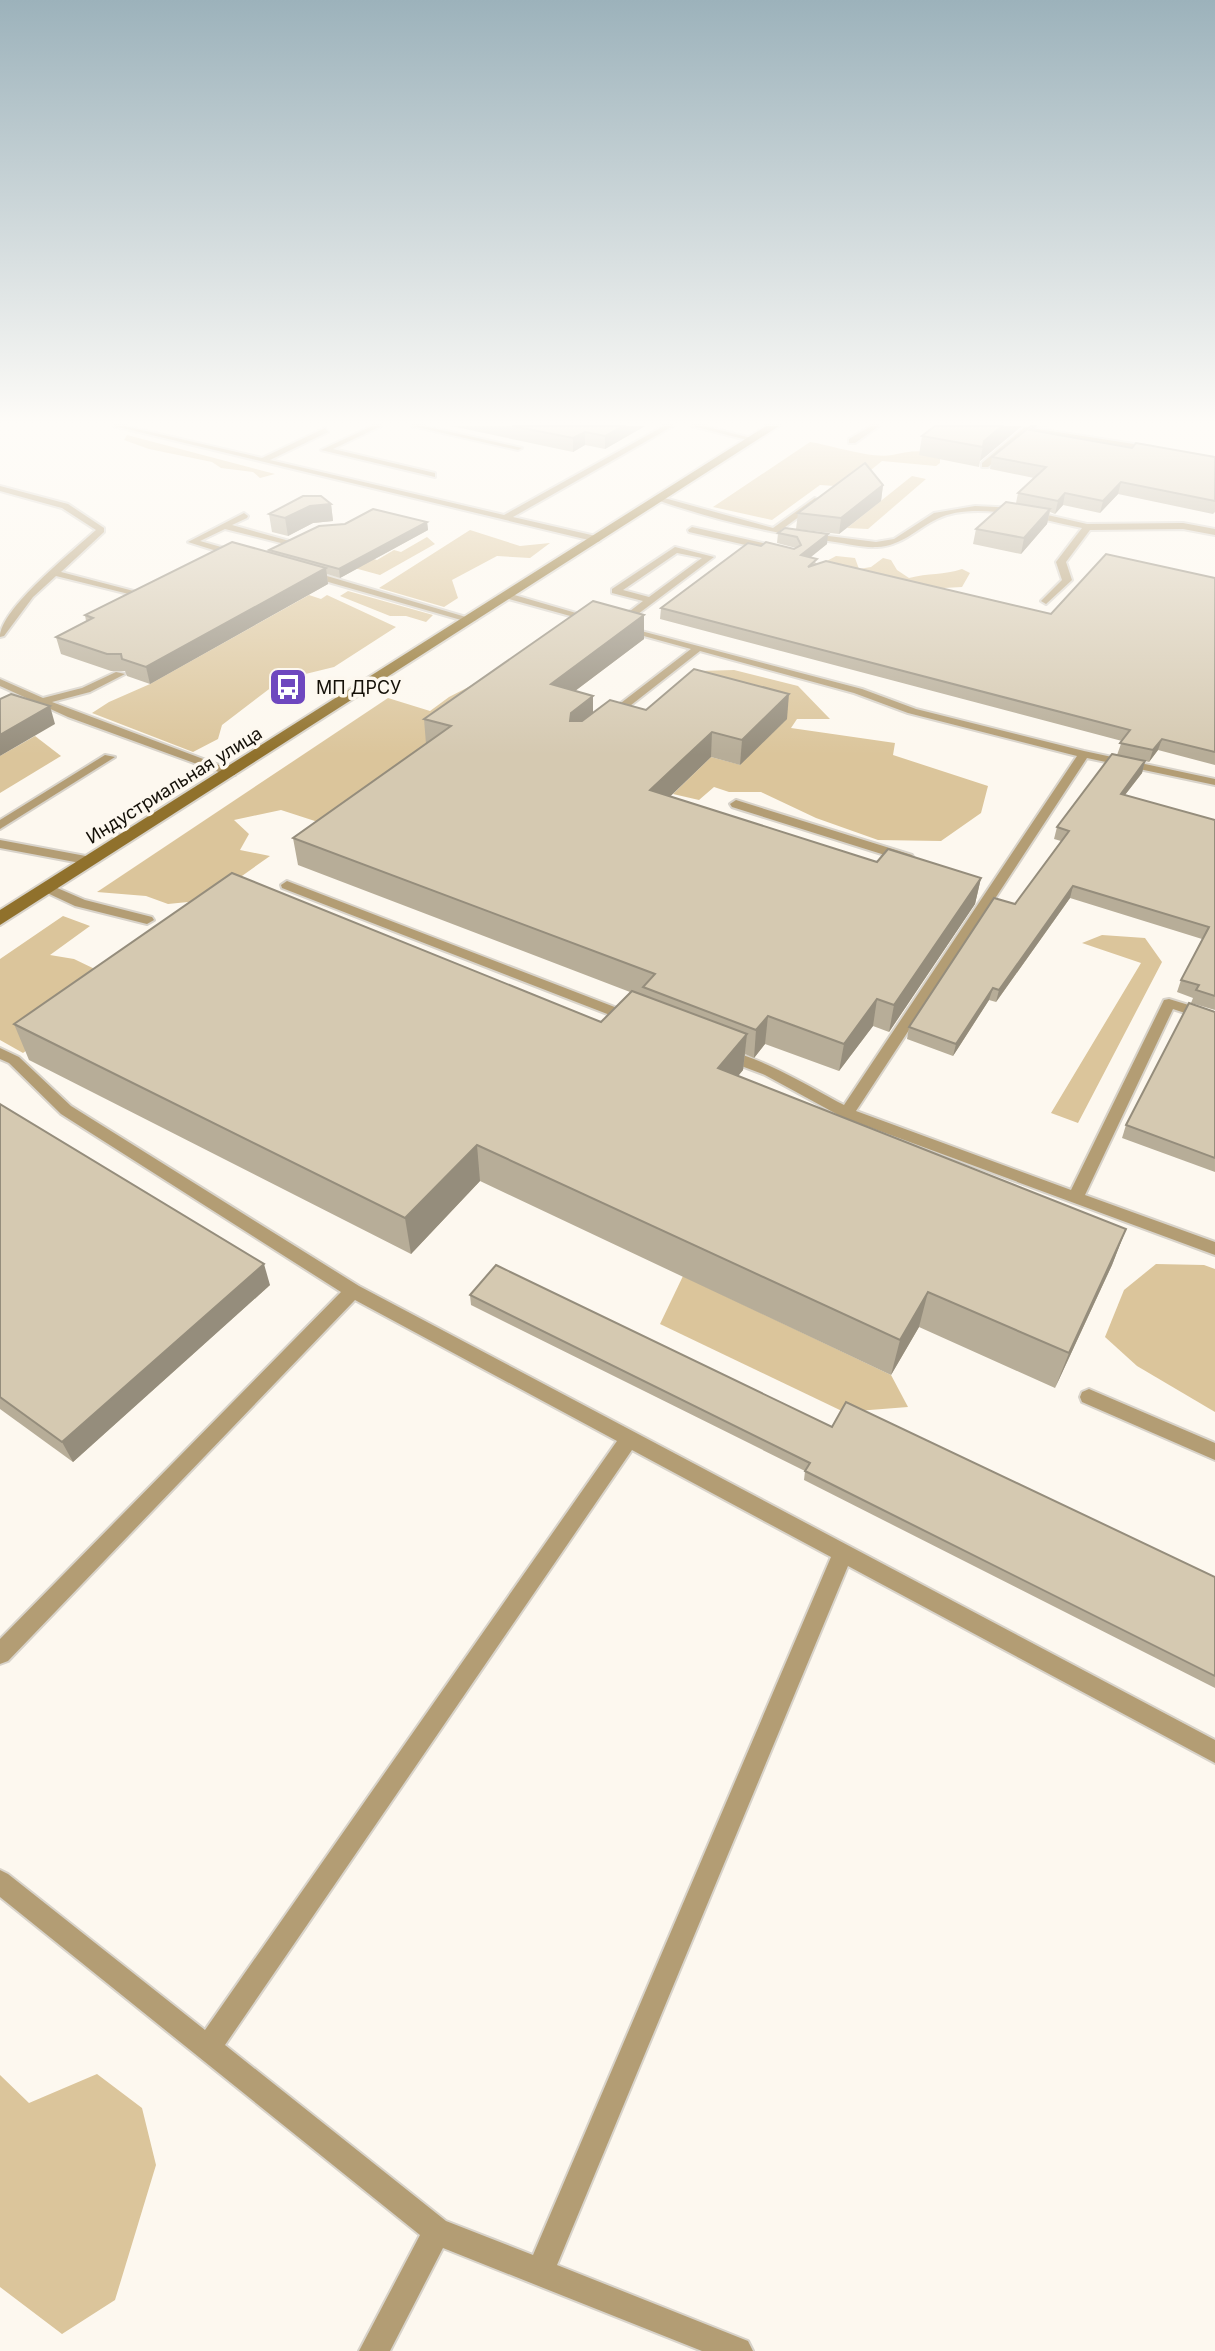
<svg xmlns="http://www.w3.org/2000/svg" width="1215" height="2351" font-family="Inter,sans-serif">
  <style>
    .green { fill: #dbc59b }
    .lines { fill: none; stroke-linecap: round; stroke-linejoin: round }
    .lane-casing { stroke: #d8d3ca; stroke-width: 4 }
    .secondary-casing { stroke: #d8d3ca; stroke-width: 4 }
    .lane { fill: #b39d74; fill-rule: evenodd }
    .secondary { fill: #90712c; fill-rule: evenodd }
    .wall { fill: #b7ad98 }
    .shaded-wall { fill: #958d7c }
    .building { fill: #d5c9b1; stroke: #958d7c; stroke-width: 2 }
    .labels { text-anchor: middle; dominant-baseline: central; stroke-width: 7; stroke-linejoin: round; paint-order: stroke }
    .far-poi-label { font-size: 18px; fill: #141008; stroke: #fdf8ef; text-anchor: start }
    .far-street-label { font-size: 18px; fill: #141008; stroke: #fdf8ef }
  </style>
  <rect width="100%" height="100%" fill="#fdf8ef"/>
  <g class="green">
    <polygon points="127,435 275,474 260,478 253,472 221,468 212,462 149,449 124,440"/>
    <path d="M 810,442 C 830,445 872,459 892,455 C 907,452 926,447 940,458 L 940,463 L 936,466 L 882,461 L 850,487 L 820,485 L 772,520 L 713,507 Z"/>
    <polygon points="912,476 926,479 868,529 847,528"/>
    <polygon points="470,530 520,546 550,543 530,558 497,556 452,580 458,598 444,607 379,588"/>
    <polygon points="427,537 435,544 380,575 347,566 364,556 377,560 394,550 401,552"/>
    <path d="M 836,556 L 855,558 L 859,569 L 871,567 L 883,558 L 891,560 L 897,570 L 909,578 C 928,573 944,575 962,569 L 970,573 L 962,587 L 925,589 L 823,563 Z"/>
    <polygon points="348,591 433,615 426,622 406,616 390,616 340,596"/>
    <polygon points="309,595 321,599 327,595 396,627 334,667 281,680 222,725 218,739 193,752 92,713 109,702 150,684"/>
    <polygon points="734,670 798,686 830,719 797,719 791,728 895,743 893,755 988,786 981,813 941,841 878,840 816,818 761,792 729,792 714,787 699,800 673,794 711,757 741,765 697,671"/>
    <polygon points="488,677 508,686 318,822 281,810 234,820 249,834 240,850 270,856 208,900 168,904 146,896 97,892 388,698 430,711 449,697"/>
    <polygon points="35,736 61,756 0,793 0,756"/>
    <polygon points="63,916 90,926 50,955 74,959 101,972 77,1013 23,1053 0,1040 0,959"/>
    <polygon points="1102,935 1145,938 1162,962 1078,1123 1051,1113 1141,963 1082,943"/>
    <polygon points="1156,1264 1204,1265 1215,1269 1215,1412 1137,1366 1105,1337 1124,1290"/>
    <polygon points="683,1276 891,1375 908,1407 844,1412 660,1324"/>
    <polygon points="97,2074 142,2108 156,2165 115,2300 62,2334 0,2287 0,2075 29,2103"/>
  </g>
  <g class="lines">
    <defs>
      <g id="lane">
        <polygon points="114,426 125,426 262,458 325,428 328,432 270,460 504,515 664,426 673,426 513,517 600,537 600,541 597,542"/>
        <polygon points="372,426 381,426 333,449 435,473 435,477 321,450"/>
        <polygon points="412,426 424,426 522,448 518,450"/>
        <polygon points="692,426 704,426 755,439 751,441"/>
        <polygon points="871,426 879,426 855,443 849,443 849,439"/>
        <polygon points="1025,427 1153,447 1157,449 1153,451 1030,432 988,467 982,467 982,463"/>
        <path d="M 0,486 L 68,504 L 104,528 L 104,532 L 61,572 L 145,594 L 145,598 L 56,576 L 33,597 L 4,636 L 0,637 C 0,609 73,551 96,530 L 62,508 L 0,491 Z"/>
        <path d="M 657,496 L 773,528 L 815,498 L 819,501 L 818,503 L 781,530 L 876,542 L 894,539 L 934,513 L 975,506 L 1017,508 L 1087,524 L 1183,523 L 1215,529 L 1215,535 L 1183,529 L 1090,530 L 1066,562 L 1072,580 L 1046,604 L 1041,601 L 1062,580 L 1056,562 L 1082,528 C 1043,520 974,500 937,519 C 916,529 902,546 877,547 C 864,548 849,544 835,542 C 774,534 715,520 657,500 Z"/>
        <polygon points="244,513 248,516 247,518 232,525 293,542 289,545 225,529 200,541 242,553 244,555 239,558 188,542"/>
        <polygon points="692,527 780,547 784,550 780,553 689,532 688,530"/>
        <path d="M 675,547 L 714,557 L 622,626 L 862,689 L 916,709 L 1084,751 L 1215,779 L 1215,785 L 1087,758 L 856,1111 L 1071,1190 L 1164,1000 L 1169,999 L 1215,1013 L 1215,1023 L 1173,1009 L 1085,1195 L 1215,1242 L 1215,1255 L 842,1117 L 765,1075 L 720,1058 L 718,1055 L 720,1052 C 745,1047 819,1092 844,1105 L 1077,756 L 908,713 L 854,693 L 700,651 L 612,720 L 604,720 L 604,716 L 691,649 L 622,630 L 621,627 L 612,625 L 643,601 L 612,593 L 612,589 ZM 677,553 L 702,558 L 649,597 L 623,590 Z"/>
        <polygon points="304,571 310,571 476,620 468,622 304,575"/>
        <polygon points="505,594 511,594 600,620 592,622 505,598"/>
        <polygon points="116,672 125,674 90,692 52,702 235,771 235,775 227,775 68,717 0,686 0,679 43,698 82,688"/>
        <polygon points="105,755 115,757 0,829 0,820"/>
        <polygon points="736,800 912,855 914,858 912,861 904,861 732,807 730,804"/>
        <polygon points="0,840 91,857 97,861 91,865 0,848"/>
        <polygon points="287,881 638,1016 640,1019 633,1024 628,1022 282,888 281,885"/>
        <polygon points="48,884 85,900 152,917 154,920 147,924 75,906 43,891 43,885"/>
        <path d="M 0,1048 L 19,1057 L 71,1106 L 359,1286 L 1215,1740 L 1215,1763 L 848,1566 L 557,2265 L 748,2341 L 753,2351 L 702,2351 L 443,2248 L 390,2351 L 359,2351 L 420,2235 L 0,1897 L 0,1870 L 8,1874 L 205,2030 L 617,1441 L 355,1300 L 8,1661 L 0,1664 L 0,1639 L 341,1292 L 61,1114 L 9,1063 L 0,1059 ZM 632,1450 L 831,1557 L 533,2255 L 446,2221 L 225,2045 Z"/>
        <polygon points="1089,1389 1215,1443 1215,1460 1082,1402 1080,1397 1082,1392"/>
      </g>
      <polygon id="secondary" points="766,426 779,426 0,925 0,910"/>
    </defs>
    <use href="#lane" class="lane-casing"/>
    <use href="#secondary" class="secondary-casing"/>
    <use href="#lane" class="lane"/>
    <use href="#secondary" class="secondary"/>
  </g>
  <g class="wall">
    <polygon points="451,426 645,426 605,449 585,445 573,452"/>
    <polygon points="935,426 1022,426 980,461 979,467 919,455 922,436"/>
    <polygon points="1031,426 1047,426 1045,427 1036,426 1036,431 1132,448 1215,457 1215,512 1213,514 1118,494 1100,513 1063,505 1055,514 1050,512 1047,524 1021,554 973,544 976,529 1016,503 1018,493 1034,478 990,469 992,457"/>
    <polygon points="883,485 881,501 839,534 796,529 798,513"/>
    <polygon points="331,504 333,521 313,523 288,536 272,532 269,514"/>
    <polygon points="427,522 428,530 340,578 327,574 328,584 150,684 127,676 125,671 111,671 61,654 56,637 86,621 85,615 269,552 269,550"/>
    <polygon points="778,533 827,544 810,557 817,564 1051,614 1215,578 1215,765 1158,750 1149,762 1145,761 1142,773 1125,795 1215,820 1215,1010 1191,1003 1193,998 1177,992 1181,980 1202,939 1070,898 996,1002 989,1000 953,1056 907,1039 909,1027 1015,904 1061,841 1054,839 1057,827 1117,755 1122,741 660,619 661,608 761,546 794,549 796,548 777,543"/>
    <polygon points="644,615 644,639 575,691 593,696 593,713 646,710 787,719 740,765 711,757 670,796 877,862 981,878 975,904 889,1032 873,1026 839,1071 765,1044 754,1058 745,1054 743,1070 738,1076 1126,1229 1112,1265 1055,1388 919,1327 891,1375 480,1181 411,1254 29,1060 14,1024 601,1022 630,992 298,865 293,838 426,744 424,719"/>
    <polygon points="1215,1012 1215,1172 1122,1138 1126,1125"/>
    <polygon points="0,1104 270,1285 73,1462 0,1409"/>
    <polygon points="470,1295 832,1427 1215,1577 1215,1688 804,1480 805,1471 471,1305"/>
  </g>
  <g class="shaded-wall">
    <polygon points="623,426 645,426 605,449 605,436"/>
    <polygon points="1002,426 1022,426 980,461 984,441"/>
    <polygon points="585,432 585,445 573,452 573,438"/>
    <polygon points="1121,482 1118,494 1100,513 1103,501"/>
    <polygon points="883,485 881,501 839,534 841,518"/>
    <polygon points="1065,493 1063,505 1055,514 1058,501"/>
    <polygon points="331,504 333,521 313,523 288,536 285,518 310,506"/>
    <polygon points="1050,509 1047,524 1021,554 1024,538"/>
    <polygon points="427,522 428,530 340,578 339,569"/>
    <polygon points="828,534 827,544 800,566 801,555"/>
    <polygon points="326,568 328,584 150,684 146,667"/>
    <polygon points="644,615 644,639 551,709 551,684"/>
    <polygon points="789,694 787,719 740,765 742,740"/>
    <polygon points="593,696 593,721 571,738 571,713"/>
    <polygon points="50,706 55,724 0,756 0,735"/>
    <polygon points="712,732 711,757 650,816 650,790"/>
    <polygon points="1162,739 1158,750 1149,762 1153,750"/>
    <polygon points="1145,761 1142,773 1117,805 1121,794"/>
    <polygon points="981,878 975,904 889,1032 894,1005"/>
    <polygon points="1073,886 1070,898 996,1002 999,990"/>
    <polygon points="993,988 989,1000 953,1056 956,1044"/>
    <polygon points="877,999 873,1026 839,1071 844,1044"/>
    <polygon points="768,1016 765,1044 754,1058 756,1030"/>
    <polygon points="747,1034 743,1070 715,1104 718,1068"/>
    <polygon points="477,1145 480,1181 411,1254 405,1218"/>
    <polygon points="1126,1229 1112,1265 1055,1388 1069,1353"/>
    <polygon points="264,1264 270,1285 73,1462 62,1442"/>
    <polygon points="928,1292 919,1327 891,1375 900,1340"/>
  </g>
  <g class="building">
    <polygon points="512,426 623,426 605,436 585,432 573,438"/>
    <polygon points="935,426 1002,426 984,441 983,447 922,436"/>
    <polygon points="1031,426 1035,426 1030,430 1132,448 1136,443 1215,457 1215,501 1121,482 1103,501 1065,493 1058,501 1018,493 1046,467 992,457"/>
    <polygon points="865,463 883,485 841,518 798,513"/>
    <polygon points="303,496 321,496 331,504 310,506 285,518 269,514"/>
    <polygon points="1006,502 1050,509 1024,538 976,529"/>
    <polygon points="373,509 427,522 339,569 269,550 319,526 345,524"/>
    <polygon points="785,528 828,534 801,555 817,559 808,567 826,561 1051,614 1106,554 1215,578 1215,752 1162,739 1153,750 1120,743 1130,730 661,608 748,543 761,546 766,542 794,549 801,545 797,537 778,533"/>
    <polygon points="232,542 326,568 146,667 122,659 121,654 107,654 56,637 93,618 85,615"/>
    <polygon points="593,601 644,615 551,684 593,696 571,713 570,721 582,721 610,700 646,710 694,669 789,694 742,740 712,732 650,790 877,862 888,849 981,878 894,1005 877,999 844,1044 768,1016 756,1030 643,987 655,974 293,838 451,726 424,719"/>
    <polygon points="11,694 50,706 0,735 0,699"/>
    <polygon points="1112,754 1145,761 1121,794 1215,820 1215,996 1196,990 1199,985 1181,980 1209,927 1073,886 999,990 993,988 956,1044 909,1027 994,898 1015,904 1069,831 1057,827"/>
    <polygon points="232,873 601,1022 632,991 747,1034 718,1068 1126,1229 1069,1353 928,1292 900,1340 477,1145 405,1218 14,1024"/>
    <polygon points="1189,1003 1215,1012 1215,1158 1126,1125"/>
    <polygon points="0,1104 264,1264 62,1442 0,1397"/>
    <polygon points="496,1265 832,1427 846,1402 1215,1577 1215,1676 805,1471 810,1463 470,1295"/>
  </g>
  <linearGradient id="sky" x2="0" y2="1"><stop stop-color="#9cb2bb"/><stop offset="0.56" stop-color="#fefcf8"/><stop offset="1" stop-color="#fefcf8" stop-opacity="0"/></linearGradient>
  <rect width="1215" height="755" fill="url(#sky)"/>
  <defs>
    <symbol id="bus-square" viewBox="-11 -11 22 22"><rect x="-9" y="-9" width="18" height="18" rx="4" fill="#6e47bf" stroke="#fdf8ef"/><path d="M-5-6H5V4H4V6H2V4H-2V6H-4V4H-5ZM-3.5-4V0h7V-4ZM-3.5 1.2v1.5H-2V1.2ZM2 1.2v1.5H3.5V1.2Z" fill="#fff"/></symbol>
  </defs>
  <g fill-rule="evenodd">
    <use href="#bus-square" x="266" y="665" width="44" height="44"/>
  </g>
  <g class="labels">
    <g class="far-poi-label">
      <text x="316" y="687">МП ДРСУ</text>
    </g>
    <g class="far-street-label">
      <text transform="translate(174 785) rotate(-32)">Индустриальная улица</text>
    </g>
  </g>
</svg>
